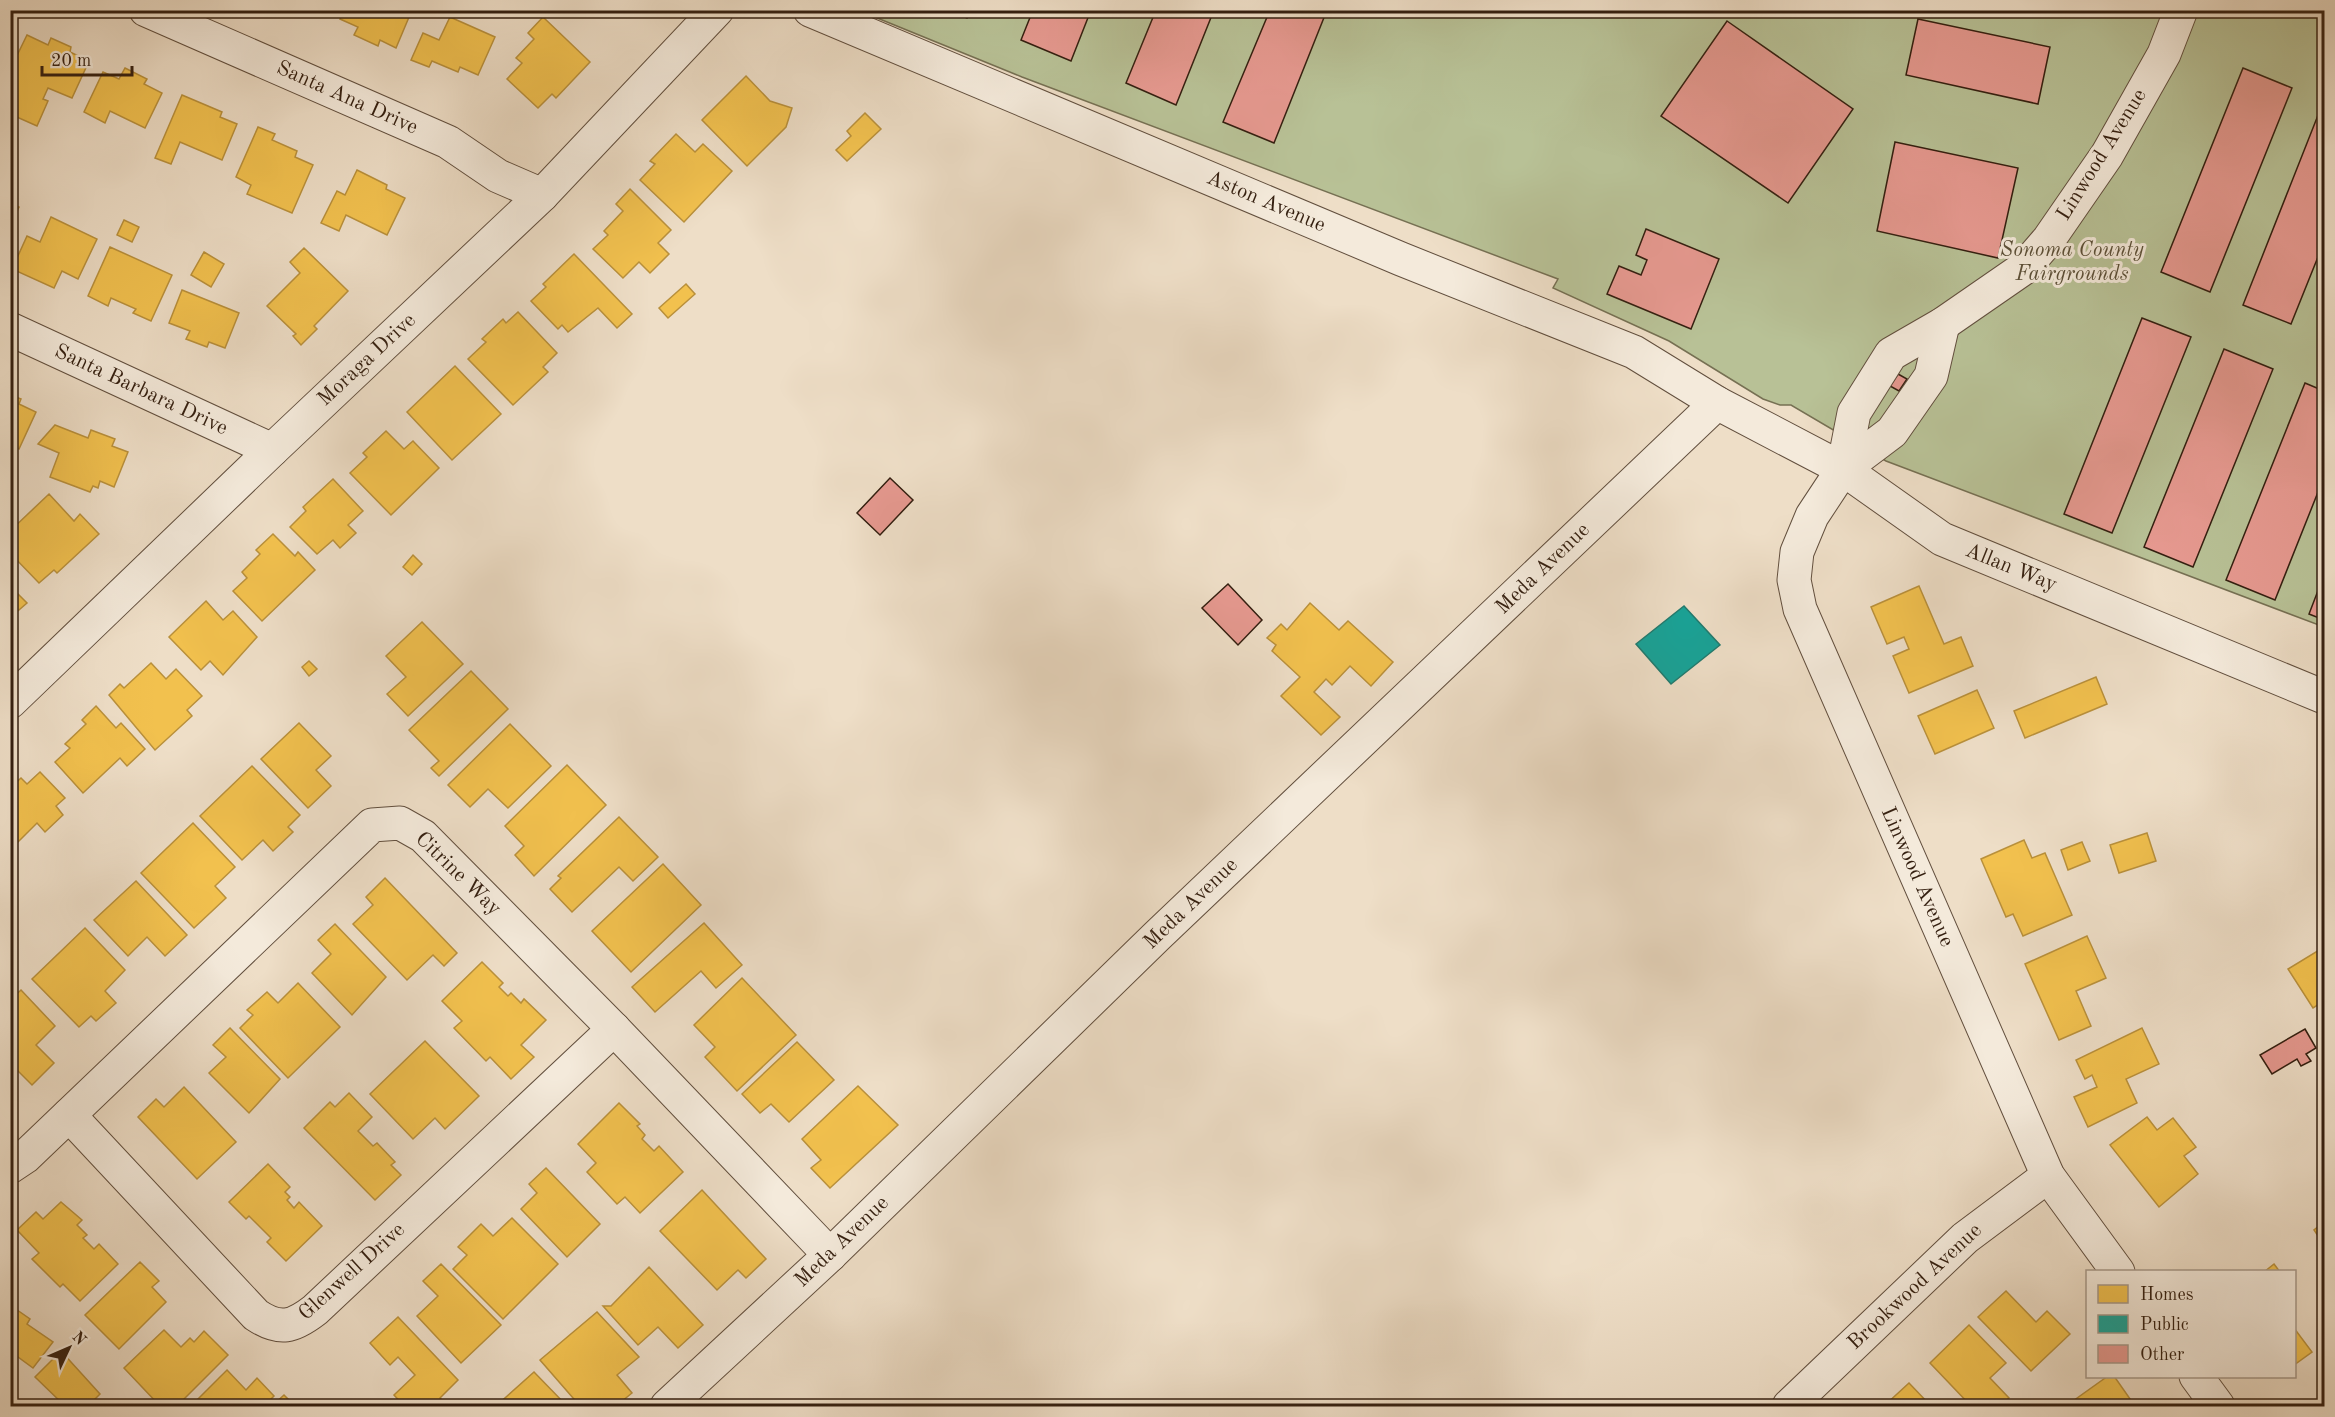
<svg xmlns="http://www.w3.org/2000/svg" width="2335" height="1417" font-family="'Old Standard TT',serif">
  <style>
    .green { fill: #b8c196; stroke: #767053; stroke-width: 1.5 }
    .homes { fill: #f2c14e; stroke: #b9903b; stroke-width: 1.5 }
    .public { fill: #17a398; stroke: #207b6f; stroke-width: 1.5 }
    .building { fill: #e69990; stroke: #341f10; stroke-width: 1.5 }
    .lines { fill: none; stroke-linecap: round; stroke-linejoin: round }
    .minor-casing { stroke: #624f3e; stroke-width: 35 }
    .minor { stroke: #f4eadb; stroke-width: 33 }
    .labels { text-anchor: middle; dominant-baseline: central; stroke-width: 6; stroke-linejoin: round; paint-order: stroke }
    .street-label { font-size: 21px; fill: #341f10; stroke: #f4eadb }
    .park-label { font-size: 21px; font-style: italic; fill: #5c5038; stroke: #f4eadb }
  </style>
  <rect width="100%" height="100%" fill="#eedec7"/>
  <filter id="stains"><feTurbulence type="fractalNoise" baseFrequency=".00333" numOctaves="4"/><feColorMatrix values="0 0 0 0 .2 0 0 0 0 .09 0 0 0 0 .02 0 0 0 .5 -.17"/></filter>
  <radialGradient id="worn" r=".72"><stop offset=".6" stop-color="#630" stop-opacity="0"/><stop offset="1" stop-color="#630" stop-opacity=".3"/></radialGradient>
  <polygon class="green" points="860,11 2324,11 2324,627 1886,461 1791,405 1780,405 1763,399 1669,341 1553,288 1558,279 1022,77"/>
  <g class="homes">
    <polygon points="344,10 412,10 396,48 380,40 378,46 354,35 358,27 340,19"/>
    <polygon points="450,17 495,37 478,75 460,67 458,72 432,61 429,67 411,60 423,33 439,40"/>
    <polygon points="543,17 590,62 556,98 552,94 538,108 507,79 522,63 516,58 534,39 528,33"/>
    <polygon points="27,35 48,45 51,38 71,47 70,52 89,61 72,98 48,88 43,99 48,101 37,126 10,114 10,70"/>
    <polygon points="125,68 147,79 144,84 162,93 145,128 110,111 105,123 84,112 103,72 119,79"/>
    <polygon points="746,76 770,101 792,108 786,127 747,166 702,120"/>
    <polygon points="182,95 222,112 220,117 237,124 222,160 180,142 171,164 155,158"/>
    <polygon points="865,113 881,129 847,161 836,150 851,136 847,131"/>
    <polygon points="258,127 275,134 272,140 297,151 295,157 313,165 292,213 247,194 251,185 236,177"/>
    <polygon points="676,134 695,152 703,144 732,171 684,222 640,180 655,164 650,161"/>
    <polygon points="357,170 387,185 386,189 405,198 387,235 346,215 339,231 321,223 337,191 345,195"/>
    <polygon points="630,189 671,230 658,243 669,254 650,273 639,262 623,278 593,249 608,235 604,231 623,211 616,204"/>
    <polygon points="10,203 19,207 10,226"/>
    <polygon points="51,217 97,239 78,279 62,271 54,288 12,269 27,236 40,242"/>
    <polygon points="124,220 139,227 132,242 117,235"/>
    <polygon points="110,247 172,275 151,321 133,313 136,309 111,298 108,306 88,296"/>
    <polygon points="304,248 348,291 314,326 317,329 301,345 293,336 296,334 267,306 300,273 290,262"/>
    <polygon points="204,252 224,264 211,287 191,275"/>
    <polygon points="574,254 632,314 617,328 598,308 568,332 562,325 558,329 531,301 546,287 543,284"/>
    <polygon points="686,284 695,294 668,318 659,308"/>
    <polygon points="182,290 239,313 225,348 209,342 207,347 186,339 190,331 169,323"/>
    <polygon points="518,312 557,353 543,367 548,372 513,405 468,359 486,342 482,339 503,319 506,323"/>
    <polygon points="455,366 501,414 452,460 407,412"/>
    <polygon points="10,395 21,399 19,404 36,412 19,449 10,445"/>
    <polygon points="55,425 88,438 91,430 115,439 112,446 128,452 114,487 100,481 98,488 93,486 90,492 50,477 59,453 38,444"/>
    <polygon points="386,431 404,449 413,441 439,468 391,515 350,473 367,457 363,453"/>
    <polygon points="333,479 363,511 348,525 356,533 340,548 333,540 317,554 290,527 306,511 303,507"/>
    <polygon points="49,494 74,521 80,514 99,534 57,573 54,570 39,583 10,553 10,531"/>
    <polygon points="273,534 295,556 298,552 315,570 262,621 233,591 247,578 242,572 260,554 256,550"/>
    <polygon points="413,555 422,564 412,575 403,567"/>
    <polygon points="10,586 27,603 12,616 10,614"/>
    <polygon points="1919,586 1944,644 1961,637 1973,666 1909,693 1893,656 1909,649 1904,637 1887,644 1871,607"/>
    <polygon points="206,601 223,620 233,611 257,637 223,675 210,661 201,670 169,637"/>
    <polygon points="1310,603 1339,630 1348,621 1393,662 1371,686 1350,666 1332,685 1326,679 1314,692 1340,717 1321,735 1281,696 1300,677 1272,651 1276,645 1267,638 1281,624 1287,630"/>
    <polygon points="422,622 463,664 408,716 387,694 406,677 386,656"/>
    <polygon points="309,661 317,669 309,676 302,667"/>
    <polygon points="151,663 166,679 176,669 202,696 187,710 192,716 155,750 109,695 120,684 124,688"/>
    <polygon points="471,671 508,709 439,776 431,768 439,761 409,730"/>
    <polygon points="2096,677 2107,704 2025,738 2014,711"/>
    <polygon points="1977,690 1994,728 1935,754 1918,716"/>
    <polygon points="96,706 116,728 121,723 145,749 127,766 120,758 83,793 55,762 70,748 65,744 86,724 82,720"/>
    <polygon points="299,723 331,756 316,770 331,786 308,808 261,759"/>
    <polygon points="510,724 551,766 508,808 488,789 470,807 448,785"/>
    <polygon points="567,765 606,805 534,876 515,855 524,846 505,826"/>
    <polygon points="252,766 300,815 288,827 293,832 273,851 263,840 242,860 200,816"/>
    <polygon points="40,772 65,798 56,806 63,815 45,832 37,823 18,842 10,834 10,788 21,778 27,784"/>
    <polygon points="619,817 658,857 633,881 619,867 572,912 550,889 561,878 558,876"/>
    <polygon points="193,823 235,867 215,886 226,898 194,928 141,873"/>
    <polygon points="2147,833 2156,861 2119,873 2110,845"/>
    <polygon points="2024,840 2032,858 2045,853 2072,915 2023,936 2013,914 2006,917 1981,859"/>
    <polygon points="2082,842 2090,861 2068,870 2061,850"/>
    <polygon points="663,864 701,905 631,972 592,931"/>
    <polygon points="385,878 457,953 444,966 433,955 407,980 353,924 373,905 366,897"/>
    <polygon points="136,881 187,935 165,956 147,937 128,956 94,920"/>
    <polygon points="704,923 742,965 716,988 701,971 655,1012 632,987"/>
    <polygon points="335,924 386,977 352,1015 312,973 331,954 318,940"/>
    <polygon points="85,928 125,970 105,991 116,1003 96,1021 91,1016 79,1027 32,979"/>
    <polygon points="2087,936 2106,978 2076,991 2091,1026 2059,1040 2025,964"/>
    <polygon points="2324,947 2324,1001 2313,1008 2288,969"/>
    <polygon points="482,962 503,983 499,987 508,996 511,993 521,1003 524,999 546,1020 521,1045 534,1057 511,1079 490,1057 486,1061 454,1028 462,1021 442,1001"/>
    <polygon points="742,978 796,1035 737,1091 705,1057 715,1047 694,1025"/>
    <polygon points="298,983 340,1027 288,1078 240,1028 253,1015 247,1010 267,992 278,1003"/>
    <polygon points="21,990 55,1026 36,1045 54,1063 32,1085 10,1063 10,1000"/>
    <polygon points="230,1028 280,1079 249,1113 209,1073 226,1057 213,1045"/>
    <polygon points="2142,1028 2159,1064 2126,1079 2137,1103 2088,1127 2074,1097 2097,1087 2092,1075 2085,1079 2076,1060"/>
    <polygon points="425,1041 479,1096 445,1129 435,1118 413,1139 370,1094"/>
    <polygon points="797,1042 834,1080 789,1122 771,1104 760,1113 742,1094"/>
    <polygon points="858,1086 898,1125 830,1188 811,1168 821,1160 802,1139"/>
    <polygon points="184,1087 236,1142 197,1179 138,1117 156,1099 164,1107"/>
    <polygon points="349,1093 372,1117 358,1131 373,1146 377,1143 395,1162 391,1165 401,1175 375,1200 304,1128 330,1102 335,1107"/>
    <polygon points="619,1103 640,1124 637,1126 645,1135 642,1139 654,1151 659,1146 683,1172 640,1213 625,1197 617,1204 587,1172 596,1163 578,1144"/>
    <polygon points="2147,1117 2157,1130 2173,1118 2196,1147 2184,1156 2198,1174 2159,1207 2110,1145"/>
    <polygon points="268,1164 290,1187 285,1192 290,1197 287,1200 294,1208 299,1202 322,1226 286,1261 267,1242 271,1238 249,1216 246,1219 229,1202"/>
    <polygon points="546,1168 600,1224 567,1257 521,1209 537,1193 529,1184"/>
    <polygon points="702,1190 766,1259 746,1278 738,1270 717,1290 660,1231"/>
    <polygon points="61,1202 82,1220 77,1225 87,1235 83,1238 94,1249 99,1244 118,1264 80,1301 63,1284 60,1287 32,1259 39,1253 17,1230 36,1212 43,1219"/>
    <polygon points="512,1218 558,1264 503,1319 453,1269 467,1255 458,1247 481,1224 493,1236"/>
    <polygon points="2324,1222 2324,1245 2314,1230"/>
    <polygon points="140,1262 159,1281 152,1287 166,1302 119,1349 85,1315"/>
    <polygon points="441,1264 501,1325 461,1363 417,1316 438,1296 423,1281"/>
    <polygon points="2274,1264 2280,1272 2264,1272"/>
    <polygon points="649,1267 703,1325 678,1348 658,1327 638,1345 603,1306 611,1306"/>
    <polygon points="2006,1291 2036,1322 2047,1311 2070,1334 2031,1371 1978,1317"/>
    <polygon points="10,1305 30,1319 27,1324 53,1342 33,1368 10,1351"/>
    <polygon points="597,1312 639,1357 617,1375 632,1393 616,1406 580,1406 540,1360"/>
    <polygon points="398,1317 458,1380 440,1398 444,1402 439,1406 404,1406 394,1395 415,1375 398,1357 390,1365 370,1343"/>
    <polygon points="1969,1325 2006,1363 1990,1378 2009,1398 2000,1406 1971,1406 1930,1363"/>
    <polygon points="2294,1328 2312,1352 2294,1365"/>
    <polygon points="164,1330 181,1347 190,1338 194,1342 204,1331 228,1355 177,1406 160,1406 124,1368"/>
    <polygon points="61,1351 100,1394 88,1406 65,1406 35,1377"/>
    <polygon points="227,1370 246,1390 257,1378 274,1396 264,1406 191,1406"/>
    <polygon points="534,1372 567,1406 496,1406"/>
    <polygon points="2108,1376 2114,1376 2135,1406 2066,1406"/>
    <polygon points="1909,1383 1931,1406 1884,1406"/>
    <polygon points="284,1395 295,1406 272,1406"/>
    <polygon points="1952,1401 1958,1406 1946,1406"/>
  </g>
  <polygon class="public" points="1684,606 1720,645 1671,684 1636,644"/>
  <g class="building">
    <polygon points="949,10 970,10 967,18"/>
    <polygon points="1033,10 1091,10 1071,61 1021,40"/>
    <polygon points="1156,10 1214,10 1176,105 1126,83"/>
    <polygon points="1270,10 1327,10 1274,143 1223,122"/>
    <polygon points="1918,19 2050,47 2038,104 1906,75"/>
    <polygon points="1727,21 1853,109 1788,203 1661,116"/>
    <polygon points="2243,68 2292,88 2210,292 2161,272"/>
    <polygon points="2324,100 2324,242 2291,324 2243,305"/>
    <polygon points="1895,142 2018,168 1998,258 1877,231"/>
    <polygon points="1646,229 1719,259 1691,329 1607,294 1619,266 1641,275 1647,260 1636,255"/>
    <polygon points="2142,318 2191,337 2112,533 2064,514"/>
    <polygon points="2224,349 2273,369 2193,567 2144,547"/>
    <polygon points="1898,374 1907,379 1899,391 1890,386"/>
    <polygon points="2305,383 2324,391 2324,477 2275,600 2226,580"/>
    <polygon points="890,478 913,500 880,535 857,513"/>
    <polygon points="2324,575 2324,620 2309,614"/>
    <polygon points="1228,584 1262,620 1238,645 1202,608"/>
    <polygon points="2305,1029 2316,1048 2306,1054 2311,1061 2301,1066 2297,1059 2272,1074 2260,1055"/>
  </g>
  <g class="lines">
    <defs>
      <g id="minor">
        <polyline points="146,10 448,142 498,176 542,195"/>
        <polyline points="810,10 1401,259 1634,352 1717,403 1843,469 1942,539 2324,697"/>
        <polyline points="1943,324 1931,376 1892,432 1843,469 1812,516 1797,552 1794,580 1800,609 2048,1176 2118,1272"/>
        <polyline points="10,329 272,450"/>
        <polyline points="1843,469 1854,413 1891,354 1943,324 2024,268 2049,239 2107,155 2164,54 2181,10"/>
        <polyline points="10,702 272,450 542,195 717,10"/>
        <path d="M 69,1115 L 256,1315 C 280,1331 293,1327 315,1310 L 614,1029"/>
        <polyline points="10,1167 25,1157 372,825 400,823 423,836 614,1029 830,1255"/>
        <polyline points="2196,1376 2218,1406"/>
        <polyline points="667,1406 830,1255 1157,936 1717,403"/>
        <polyline points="1789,1406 1965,1238 2048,1176"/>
      </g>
    </defs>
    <use href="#minor" class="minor-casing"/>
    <use href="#minor" class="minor"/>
  </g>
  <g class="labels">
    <g class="street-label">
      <text transform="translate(347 98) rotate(24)">Santa Ana Drive</text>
      <text transform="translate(2102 155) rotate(-58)">Linwood Avenue</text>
      <text transform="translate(1266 202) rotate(23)">Aston Avenue</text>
      <text transform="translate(367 360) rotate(-43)">Moraga Drive</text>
      <text transform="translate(141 390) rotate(25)">Santa Barbara Drive</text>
      <text transform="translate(2011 568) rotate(22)">Allan Way</text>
      <text transform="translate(1543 569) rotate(-44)">Meda Avenue</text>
      <text transform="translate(458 874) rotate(44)">Citrine Way</text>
      <text transform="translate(1917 877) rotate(66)">Linwood Avenue</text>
      <text transform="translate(1191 904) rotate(-44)">Meda Avenue</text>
      <text transform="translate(842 1242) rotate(-44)">Meda Avenue</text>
      <text transform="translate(352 1272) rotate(-42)">Glenwell Drive</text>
      <text transform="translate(1915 1287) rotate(-43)">Brookwood Avenue</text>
    </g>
    <g class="park-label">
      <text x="2072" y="250">Sonoma County<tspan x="2072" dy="24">Fairgrounds</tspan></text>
    </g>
  </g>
  <rect width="2335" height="1417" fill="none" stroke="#eedec7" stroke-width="36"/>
  <rect x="12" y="12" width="2311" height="1393" fill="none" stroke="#341f10" stroke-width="3"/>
  <rect x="18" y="18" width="2299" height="1381" fill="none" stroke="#341f10" stroke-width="1.5"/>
  <rect x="2086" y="1270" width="210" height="108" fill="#f4eadb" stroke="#a7998a" stroke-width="1.5"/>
  <rect x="2098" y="1285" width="30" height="18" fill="#f2c14e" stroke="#a7998a" stroke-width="1.5"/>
  <text x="2140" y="1300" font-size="18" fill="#341f10">Homes</text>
  <rect x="2098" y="1315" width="30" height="18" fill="#17a398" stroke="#a7998a" stroke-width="1.5"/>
  <text x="2140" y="1330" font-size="18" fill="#341f10">Public</text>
  <rect x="2098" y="1345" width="30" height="18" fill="#e69990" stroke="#a7998a" stroke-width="1.5"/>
  <text x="2140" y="1360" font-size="18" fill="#341f10">Other</text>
  <g transform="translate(69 1348) rotate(46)" stroke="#f4eadb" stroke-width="4.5" paint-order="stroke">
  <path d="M0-4.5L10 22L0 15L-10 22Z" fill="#341f10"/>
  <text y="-9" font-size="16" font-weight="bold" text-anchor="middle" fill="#341f10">N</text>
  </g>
  <path d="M42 66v9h90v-9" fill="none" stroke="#341f10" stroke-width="3"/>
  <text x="51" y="66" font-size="18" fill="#341f10" stroke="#f4eadb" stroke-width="4.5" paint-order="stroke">20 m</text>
  <rect width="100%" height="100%" filter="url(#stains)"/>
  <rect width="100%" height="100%" fill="url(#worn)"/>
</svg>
